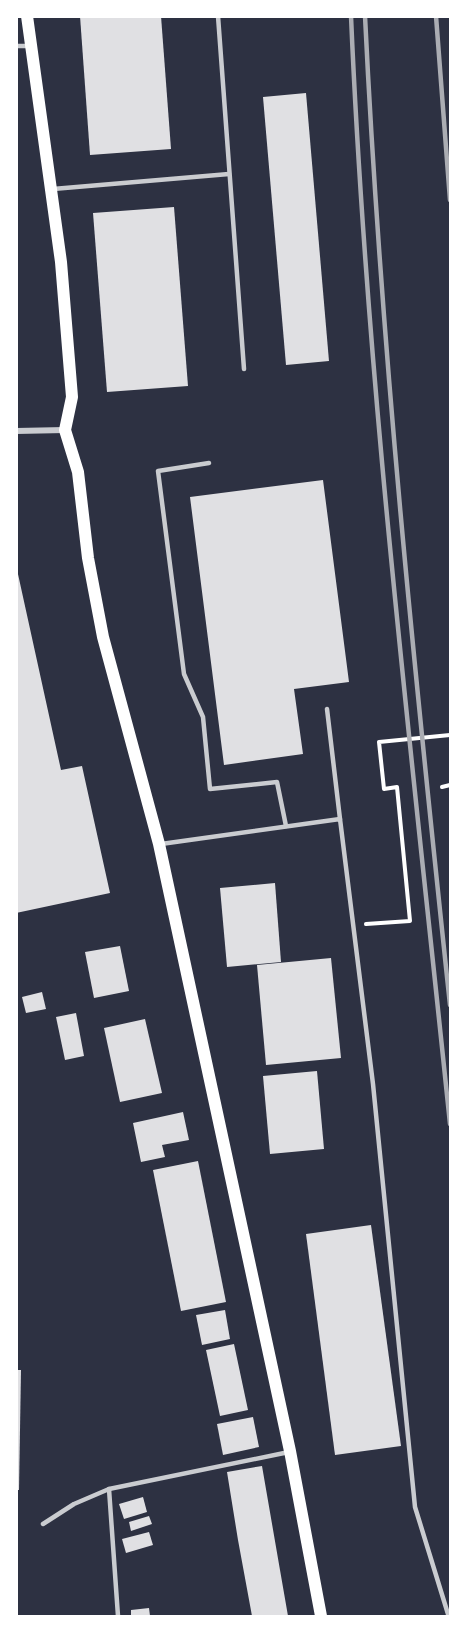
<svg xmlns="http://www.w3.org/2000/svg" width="467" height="1633" font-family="Quicksand,sans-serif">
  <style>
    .building { fill: #e0e0e3 }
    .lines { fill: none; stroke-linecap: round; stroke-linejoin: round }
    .path { stroke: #fff; stroke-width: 4 }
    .service { stroke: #caccd0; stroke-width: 4.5 }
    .minor { stroke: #caccd0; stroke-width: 6 }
    .secondary { stroke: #fff; stroke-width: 12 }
    .rail { stroke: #abadb3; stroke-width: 4.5 }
  </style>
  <rect width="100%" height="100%" fill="#2d3142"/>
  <g class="building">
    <polygon points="80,16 161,16 171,149 90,155"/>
    <polygon points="306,93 329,361 286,365 263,97"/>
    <polygon points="174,207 188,386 107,392 93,213"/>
    <polygon points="323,480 349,682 294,689 303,754 224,765 190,497"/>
    <polygon points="16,565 61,770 82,766 110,893 16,913"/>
    <polygon points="275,883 281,962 227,967 220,888"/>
    <polygon points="120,946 129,991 94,998 85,952"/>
    <polygon points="331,958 341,1058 266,1065 257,965"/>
    <polygon points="42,992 46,1009 26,1013 22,997"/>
    <polygon points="76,1013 84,1056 65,1060 56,1017"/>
    <polygon points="145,1019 162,1093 120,1102 104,1028"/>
    <polygon points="317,1071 324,1149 270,1154 263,1076"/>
    <polygon points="183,1112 189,1140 162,1145 165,1157 141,1162 133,1123"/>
    <polygon points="198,1161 226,1302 181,1311 153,1170"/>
    <polygon points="371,1225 401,1446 335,1455 306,1234"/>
    <polygon points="225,1310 230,1339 202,1345 196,1315"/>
    <polygon points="234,1344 248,1410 220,1416 206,1350"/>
    <polygon points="16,1370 21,1370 19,1490 16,1490"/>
    <polygon points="253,1417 259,1447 223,1455 217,1424"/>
    <polygon points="262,1466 280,1570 288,1616 252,1616 238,1540 227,1472"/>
    <polygon points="143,1497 147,1512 124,1519 119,1504"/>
    <polygon points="149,1516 152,1524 131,1531 129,1522"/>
    <polygon points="149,1532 153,1545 126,1553 122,1539"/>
    <polygon points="149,1608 150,1616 131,1616 131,1610"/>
  </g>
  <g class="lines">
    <g class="path">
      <polyline points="442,787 450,785"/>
      <polyline points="366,924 410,921 397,787 384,789 379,742 450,735"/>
    </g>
    <g class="service">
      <polyline points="218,16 244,369"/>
      <polyline points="16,46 29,46"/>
      <polyline points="53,189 229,174"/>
      <polyline points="209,463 158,471 184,674 203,717 210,789 277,782 286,826"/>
      <polyline points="327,709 340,819"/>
      <polyline points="161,844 340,819 373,1084 415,1507 448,1614"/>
      <polyline points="109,1489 118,1616"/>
      <polyline points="43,1524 74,1504 109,1489 289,1452"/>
    </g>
    <polyline class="minor" points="16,431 65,430"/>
    <polyline class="secondary" points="27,16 61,262 72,397 65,430 78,472 88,558 103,637 159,844 290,1451 321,1616"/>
    <g class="rail">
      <path d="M 351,16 C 367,387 412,755 450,1124"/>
      <path d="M 365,16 C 381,347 415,676 450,1005"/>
      <polyline points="436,16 450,200"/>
    </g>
  </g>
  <rect width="467" height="1633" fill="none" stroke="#ffffff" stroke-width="36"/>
</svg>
